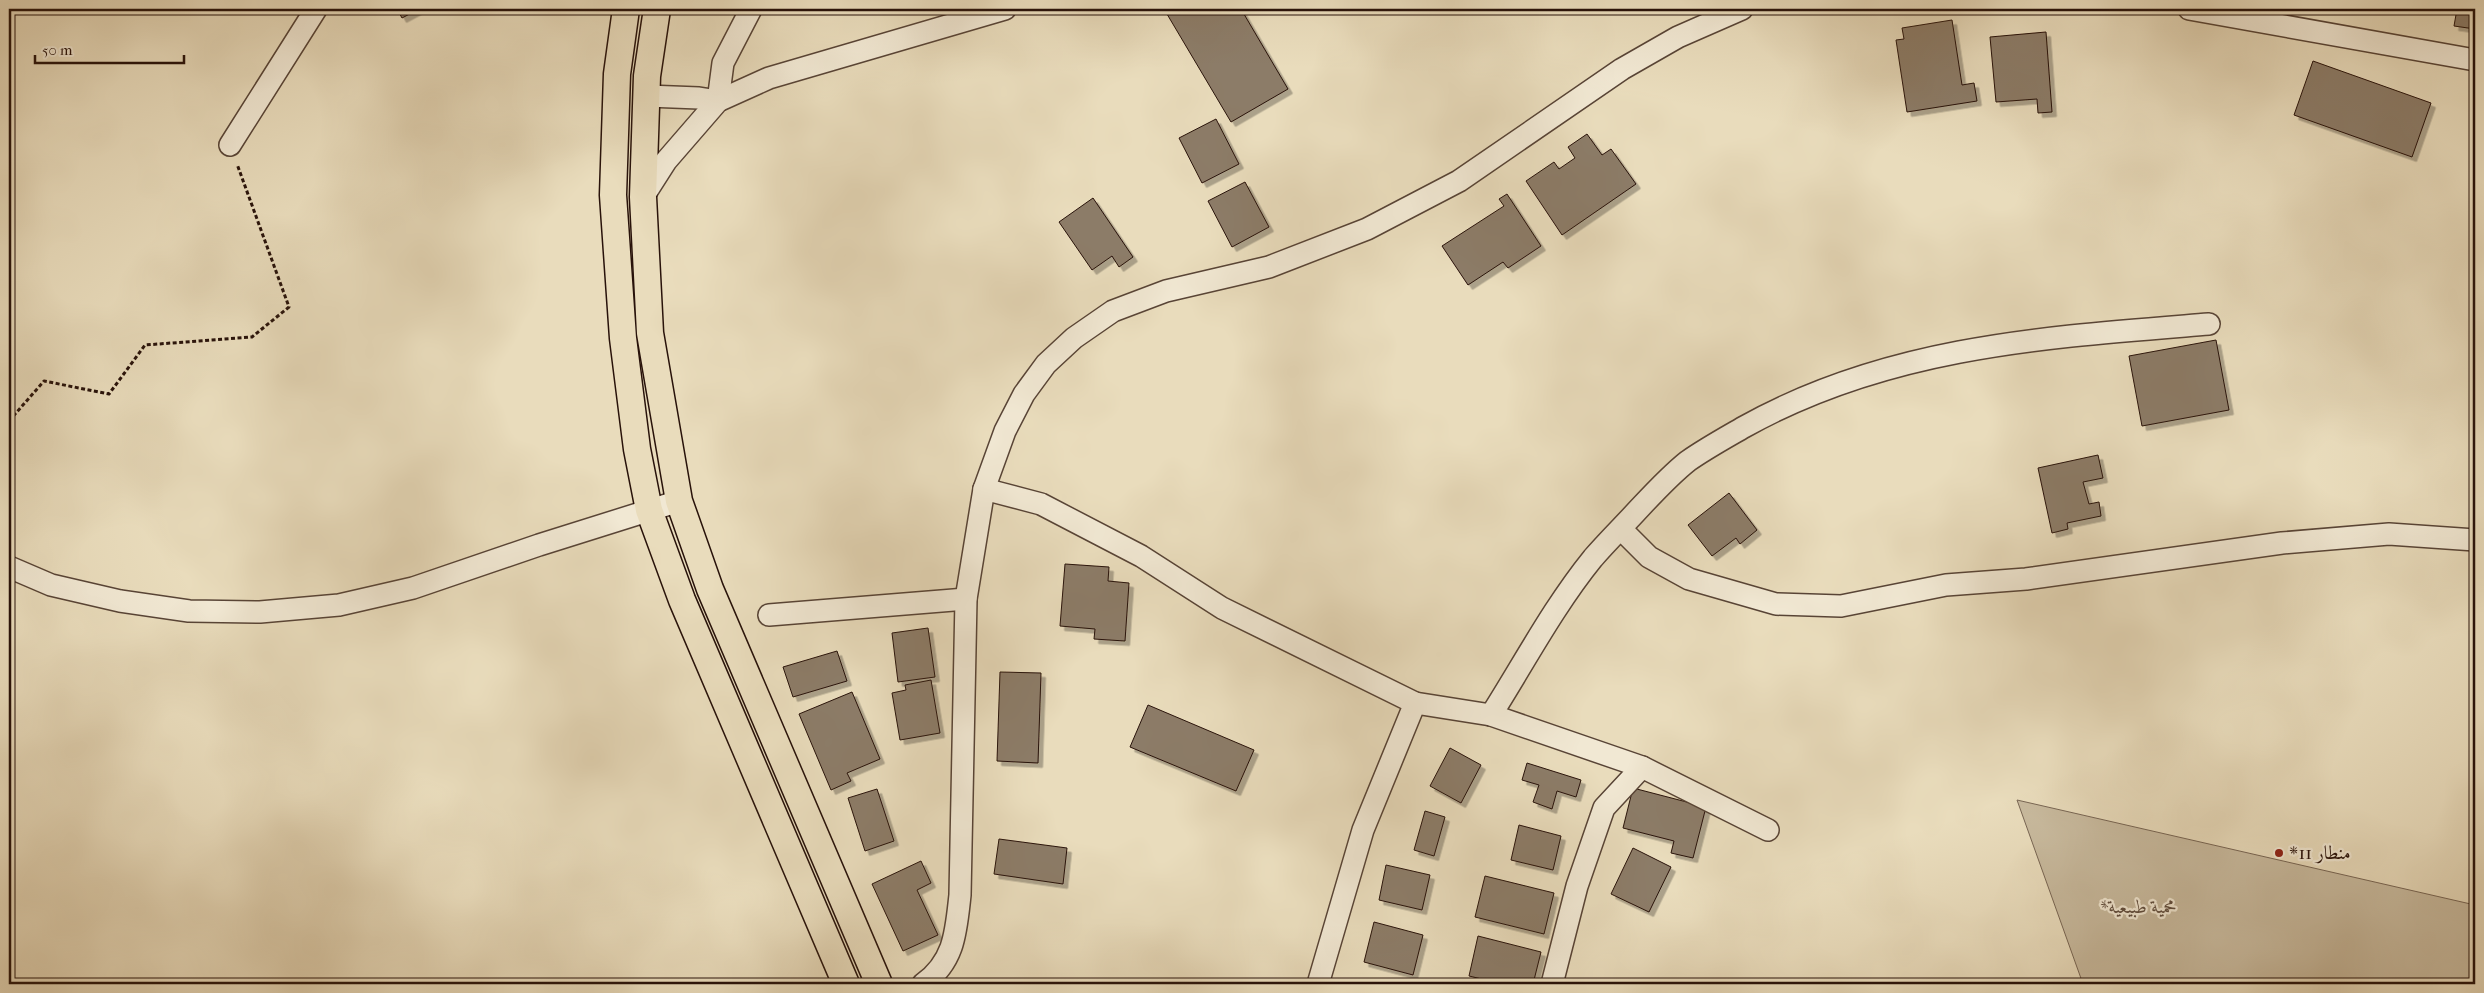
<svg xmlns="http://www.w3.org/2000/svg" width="2484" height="993" font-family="'IM FELL French Canon',Amiri,serif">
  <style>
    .green { fill: #c8ba9e; stroke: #786654 }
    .building { fill: #8c7b67; stroke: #28120a; filter: url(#shadow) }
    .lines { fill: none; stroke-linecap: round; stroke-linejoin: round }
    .minor-casing { stroke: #584436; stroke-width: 24 }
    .major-casing { stroke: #28120a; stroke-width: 29 }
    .path { stroke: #28120a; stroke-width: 3; stroke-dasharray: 4 2.5; stroke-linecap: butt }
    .minor { stroke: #f1e8d3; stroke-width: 21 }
    .major { stroke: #e9dcbc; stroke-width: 26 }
    .poi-dot { fill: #8f2418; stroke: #f1e8d3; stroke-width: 2 }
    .labels { text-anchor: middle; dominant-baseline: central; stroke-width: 4.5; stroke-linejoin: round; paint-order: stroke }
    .poi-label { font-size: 19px; fill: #28120a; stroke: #f1e8d3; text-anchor: start }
    .park-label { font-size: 19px; font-style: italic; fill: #604d3e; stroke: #f1e8d3 }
  </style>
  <defs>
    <filter id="shadow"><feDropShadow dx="4.5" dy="4.5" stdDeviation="0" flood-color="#0004"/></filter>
  </defs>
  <rect width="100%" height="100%" fill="#e9dcbc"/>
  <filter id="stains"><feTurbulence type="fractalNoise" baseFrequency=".004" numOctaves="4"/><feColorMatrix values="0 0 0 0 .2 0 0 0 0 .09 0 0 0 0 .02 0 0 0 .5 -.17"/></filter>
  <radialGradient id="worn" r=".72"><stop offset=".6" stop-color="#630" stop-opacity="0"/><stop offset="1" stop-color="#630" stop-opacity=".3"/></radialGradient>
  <polygon class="green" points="2017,800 2475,905 2475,984 2083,984"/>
  <g class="building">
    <polygon points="397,9 419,9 402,18"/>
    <polygon points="1164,9 1241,9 1288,89 1231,122"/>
    <polygon points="2457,9 2475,9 2475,29 2454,26"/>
    <polygon points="1952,20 1962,85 1974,83 1977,101 1907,112 1896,40 1904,39 1902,28"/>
    <polygon points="2046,32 2052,112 2038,113 2037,99 1996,102 1990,37"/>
    <polygon points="2313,61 2431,103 2412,157 2294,115"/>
    <polygon points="1216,119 1239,164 1202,183 1179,138"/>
    <polygon points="1587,134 1602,155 1611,149 1636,184 1562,235 1526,181 1554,162 1559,169 1575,158 1568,147"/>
    <polygon points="1245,182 1269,227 1232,247 1208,201"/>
    <polygon points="1507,194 1541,246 1508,268 1503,262 1468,285 1442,246 1504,206 1499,199"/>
    <polygon points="1093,198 1133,257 1119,267 1112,256 1092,270 1059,222"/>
    <polygon points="2216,340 2229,410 2142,426 2129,356"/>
    <polygon points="2098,455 2103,478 2083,482 2089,504 2099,502 2101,516 2067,523 2068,529 2052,533 2038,468"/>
    <polygon points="1729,493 1757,530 1740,544 1736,538 1712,556 1688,525"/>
    <polygon points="1065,564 1109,567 1108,581 1129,583 1125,641 1094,639 1095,629 1060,626"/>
    <polygon points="928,628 935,677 898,682 892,633"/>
    <polygon points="837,651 847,681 793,697 783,667"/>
    <polygon points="1000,672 1041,673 1038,763 997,761"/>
    <polygon points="931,680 940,733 900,740 892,693 906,690 905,685"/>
    <polygon points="852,692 880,759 847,773 851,781 831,790 799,714"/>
    <polygon points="1148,705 1254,750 1236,791 1130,747"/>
    <polygon points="1450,748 1481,765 1461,803 1430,786"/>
    <polygon points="1527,763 1581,780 1576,797 1557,791 1552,809 1533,802 1539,785 1522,780"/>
    <polygon points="1633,788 1706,807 1693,858 1671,853 1674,841 1623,828"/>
    <polygon points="877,789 894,841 865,851 848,798"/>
    <polygon points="1425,811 1445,817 1434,856 1414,850"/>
    <polygon points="1519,825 1561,836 1553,870 1511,860"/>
    <polygon points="999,839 1067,848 1063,884 994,874"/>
    <polygon points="1633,848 1671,867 1649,912 1611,894"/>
    <polygon points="921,861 931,883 917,890 938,935 903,951 872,884"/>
    <polygon points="1386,865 1430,875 1422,910 1379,900"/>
    <polygon points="1485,876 1554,893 1544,934 1475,917"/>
    <polygon points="1374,922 1423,935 1413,975 1364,962"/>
    <polygon points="1478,936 1541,952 1533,984 1503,984 1469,976"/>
  </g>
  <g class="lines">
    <defs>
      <g id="minor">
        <polyline points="2189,9 2475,60"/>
        <polyline points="647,96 699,98 718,101"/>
        <polyline points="718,101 723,63 751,9"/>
        <polyline points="230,145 316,9"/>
        <polyline points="643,197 666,161 718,101 769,78 1005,9"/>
        <polyline points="984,489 1041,504 1141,556 1222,608 1415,703 1363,830 1318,984"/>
        <polyline points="1621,529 1649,557 1689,579 1776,604 1841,606 1946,585 2026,579 2282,543 2389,534 2475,540"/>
        <polyline points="9,567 51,585 120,601 189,611 260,612 339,605 413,588 539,545 679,501"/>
        <polyline points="769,615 966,599"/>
        <polyline points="1415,703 1491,715 1642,767 1768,830"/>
        <path d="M 1491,715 C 1524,663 1554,606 1593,558 C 1606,543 1621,528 1635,513 C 1651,496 1669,476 1688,461 C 1705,449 1725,438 1744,427 C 1889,346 2048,337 2209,324"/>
        <path d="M 923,984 C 955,961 956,931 960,895 L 966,599 L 984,489 L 1005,431 L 1024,394 L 1046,364 L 1074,338 L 1113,311 L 1166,291 L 1269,267 L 1367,229 L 1459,181 L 1622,69 L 1678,37 L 1742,9"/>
        <polyline points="1552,984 1577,886 1604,808 1642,767"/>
      </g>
      <g id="major">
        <polyline points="626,9 617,74 613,195 623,338 637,449 649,510 682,600 846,984"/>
        <polyline points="657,9 647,76 643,197 650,333 679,501 710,589 879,984"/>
      </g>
    </defs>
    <use href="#minor" class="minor-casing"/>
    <use href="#major" class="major-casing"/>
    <polyline class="path" points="9,421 44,381 109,394 145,345 252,337 289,307 237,164"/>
    <use href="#minor" class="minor"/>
    <use href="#major" class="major"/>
  </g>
  <circle class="poi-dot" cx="2279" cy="853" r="5"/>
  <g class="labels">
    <g class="poi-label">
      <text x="2289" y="853">*منطار 11</text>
    </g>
    <g class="park-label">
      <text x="2138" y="907">*محمية طبيعية</text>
    </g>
  </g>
  <rect width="2484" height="993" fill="none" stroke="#e9dcbc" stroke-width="30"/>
  <rect x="10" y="10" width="2464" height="973" fill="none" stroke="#28120a" stroke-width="2.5"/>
  <rect x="15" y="15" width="2454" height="963" fill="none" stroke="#28120a"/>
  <path d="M35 55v8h149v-8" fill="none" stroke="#28120a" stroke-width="2.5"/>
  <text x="42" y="55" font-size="15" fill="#28120a" stroke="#f1e8d3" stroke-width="4" paint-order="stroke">50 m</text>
  <rect width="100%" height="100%" filter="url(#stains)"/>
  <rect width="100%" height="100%" fill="url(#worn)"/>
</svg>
